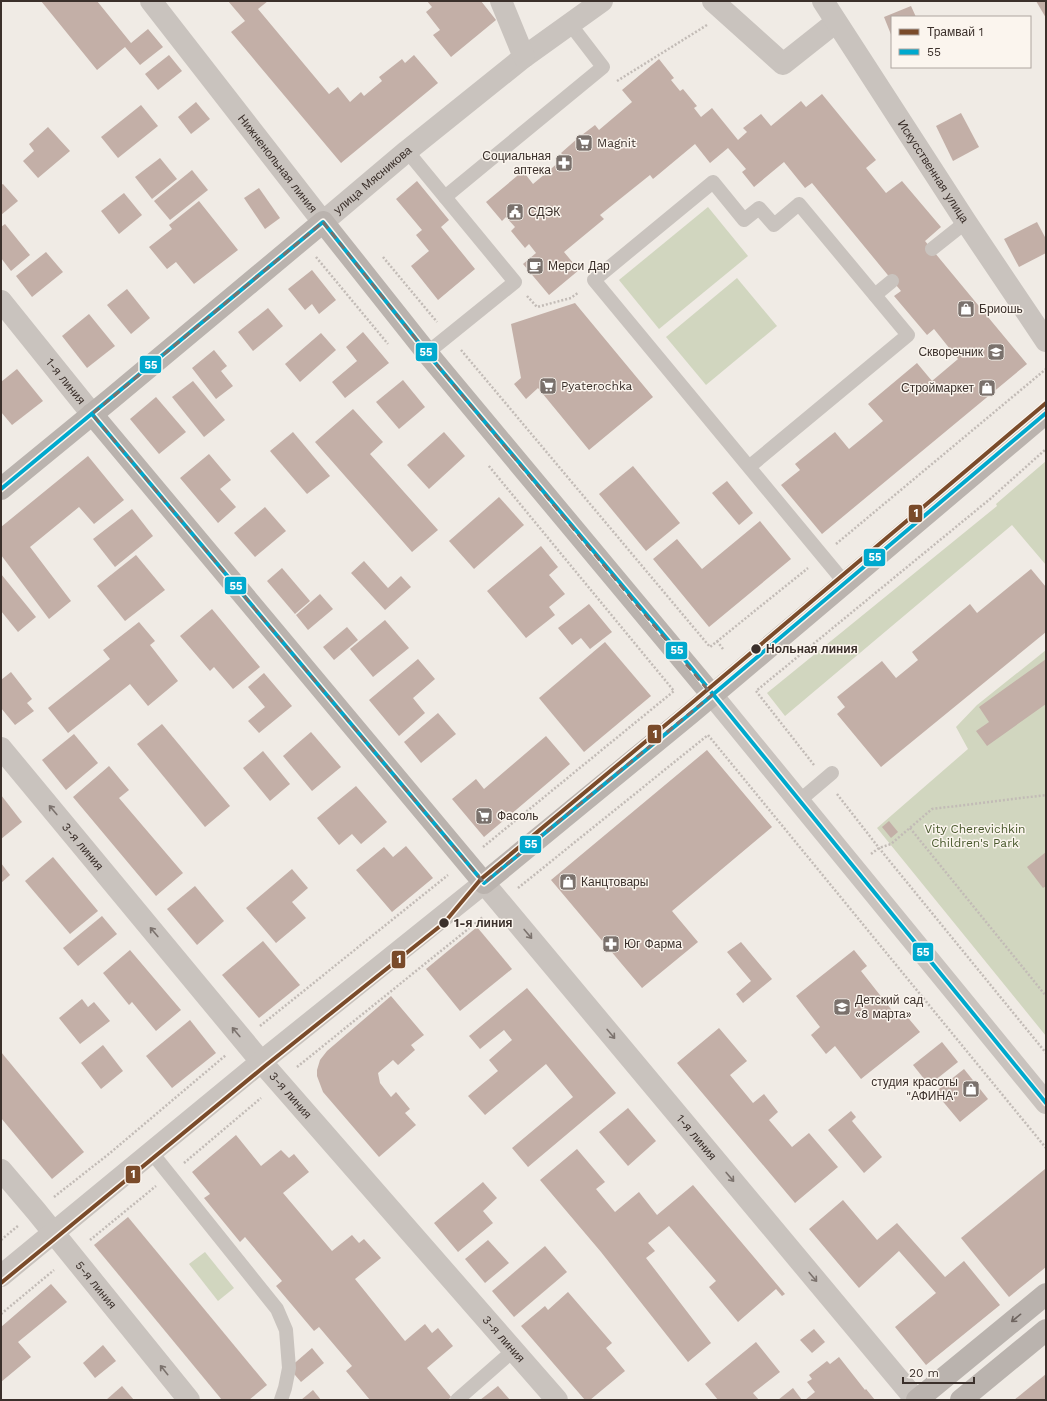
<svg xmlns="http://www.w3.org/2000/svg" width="1047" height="1401" font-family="'Work Sans',sans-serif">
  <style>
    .green { fill: #d1d6bf }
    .building { fill: #c3afa7 }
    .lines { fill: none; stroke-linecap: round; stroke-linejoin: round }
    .path { stroke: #c2bbb6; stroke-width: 2.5; stroke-dasharray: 2 2; stroke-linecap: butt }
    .service { stroke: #c9c3be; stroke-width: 14 }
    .minor { stroke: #c9c3be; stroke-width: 22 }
    .tertiary { stroke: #c9c3be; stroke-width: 22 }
    .secondary { stroke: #bab3ae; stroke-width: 22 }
    .bus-1-casing { stroke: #fbf5ee; stroke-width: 7 }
    .bus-1 { stroke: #00a9ce; stroke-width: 4 }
    .tram-1-casing { stroke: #fbf5ee; stroke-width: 7 }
    .tram-1 { stroke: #7a4b2a; stroke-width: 4 }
    .oneway { stroke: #7b726d }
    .oneway2 { stroke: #6e645f }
    .marked { fill: none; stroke: #7a716c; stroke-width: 3; stroke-dasharray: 8 5; stroke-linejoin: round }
    .stop-dot { fill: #3b302b; stroke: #fbf5ee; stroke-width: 1.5 }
    .labels { text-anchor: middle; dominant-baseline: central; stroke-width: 3; stroke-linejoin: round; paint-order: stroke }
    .poi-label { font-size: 12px; fill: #3b302b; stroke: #fbf5ee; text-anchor: start }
    .street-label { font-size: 12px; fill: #3b302b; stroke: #fbf5ee }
    .stop-label { font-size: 12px; font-weight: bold; fill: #3b302b; stroke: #fbf5ee; text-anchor: start }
    .park-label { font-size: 12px; fill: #4a5a2e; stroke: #fbf5ee }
    .line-badge { stroke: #fbf5ee; stroke-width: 1.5 }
    .badge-label { font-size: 11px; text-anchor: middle; font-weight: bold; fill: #fff }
  </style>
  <rect width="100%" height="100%" fill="#f0ebe5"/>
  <g class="green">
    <polygon points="708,207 748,256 659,329 619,280"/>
    <polygon points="737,278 777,326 706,385 666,337"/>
    <polygon points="1046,461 1046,565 1012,525 785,716 767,693 997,506 996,504"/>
    <polygon points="1046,650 1046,1036 877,828 968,749 956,727 977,705"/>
    <polygon points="205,1252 234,1288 218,1301 189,1264"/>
  </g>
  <g class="building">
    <polygon points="41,1 97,1 131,43 148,29 163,47 140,65 125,47 97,70"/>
    <polygon points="228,1 268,1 258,9 329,94 338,87 350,102 361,92 364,96 382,81 379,77 402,59 405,63 414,55 438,83 341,163 231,32 245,21"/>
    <polygon points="427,1 481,1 496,20 451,57 433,35 440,30 426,12 432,7"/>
    <polygon points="1036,1 1046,1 1046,18"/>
    <polygon points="911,6 916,17 892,17 892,37 884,17"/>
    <polygon points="169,55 182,71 158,90 145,74"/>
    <polygon points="659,59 674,78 671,80 680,91 683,89 697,106 694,108 701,117 712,108 738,140 747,132 743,128 761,114 771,126 801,101 806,107 822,94 876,160 866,168 886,193 902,181 941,227 925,241 1027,364 822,534 781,485 800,470 795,464 835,432 849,449 865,436 883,421 868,404 917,363 932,381 958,359 934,329 927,335 894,296 901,291 812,183 805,188 784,162 754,187 742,172 746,169 728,148 710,163 695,144 653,179 650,175 600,215 604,219 564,252 579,270 549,295 523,264 536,253 529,244 525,248 511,231 515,227 506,217 502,221 486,202 523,171 533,184 565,157 561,153 578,138 595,125 599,130 632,102 622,90"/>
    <polygon points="196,102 210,119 191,134 178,117"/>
    <polygon points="141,105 158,126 118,158 101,137"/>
    <polygon points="961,113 979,147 953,161 936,126"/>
    <polygon points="48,127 70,151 38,178 23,161 34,151 29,144"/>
    <polygon points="160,158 177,179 152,199 135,177"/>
    <polygon points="192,170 208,190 170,220 154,201"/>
    <polygon points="417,181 449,220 441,227 475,269 438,300 411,266 429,251 416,235 422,230 396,199"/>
    <polygon points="3,184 18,201 1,215 1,185"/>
    <polygon points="259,188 280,218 265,229 244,198"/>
    <polygon points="124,193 142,215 119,234 101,211"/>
    <polygon points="199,201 238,250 194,284 176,262 167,269 149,247 172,229 169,225"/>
    <polygon points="1037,222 1046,239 1046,253 1019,267 1004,239"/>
    <polygon points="5,224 30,255 11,271 1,258 1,227"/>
    <polygon points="46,252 63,272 32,297 16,276"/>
    <polygon points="312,270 336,300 319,314 312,304 305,310 288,289"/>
    <polygon points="127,289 150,318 131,334 107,305"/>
    <polygon points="575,303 653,397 589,450 538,388 526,399 514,384 521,378 511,324"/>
    <polygon points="268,308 283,326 253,351 238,332"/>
    <polygon points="89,314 115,346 87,368 62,336"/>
    <polygon points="363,332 389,363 345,398 332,382 357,361 346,347"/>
    <polygon points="321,333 336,350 300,382 285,364"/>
    <polygon points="214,350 227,366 221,371 233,386 216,399 192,368"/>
    <polygon points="17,369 43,401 12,425 1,412 1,382"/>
    <polygon points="403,380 425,407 399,429 376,402"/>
    <polygon points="193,381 225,420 204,437 172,397"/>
    <polygon points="156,397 186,432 159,454 130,419"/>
    <polygon points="353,409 383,442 370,454 438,530 412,552 315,442"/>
    <polygon points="293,432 330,476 307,494 270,451"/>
    <polygon points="444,432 465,456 429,489 407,465"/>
    <polygon points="209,454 231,480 220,489 236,507 218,523 180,478"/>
    <polygon points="88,456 124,500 94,524 79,507 30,547 71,601 49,619 1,555 1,527"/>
    <polygon points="633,466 680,523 646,551 599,494"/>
    <polygon points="727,481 753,513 739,525 712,493"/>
    <polygon points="499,497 524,525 474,569 449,541"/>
    <polygon points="265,507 286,531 255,557 234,533"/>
    <polygon points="132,509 153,536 115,567 93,539"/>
    <polygon points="760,521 791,559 709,627 653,559 677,539 702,569"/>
    <polygon points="541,546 558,567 549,575 565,594 549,607 555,615 526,638 487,591"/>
    <polygon points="136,555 165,590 125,621 97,586"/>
    <polygon points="364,561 388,588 401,576 411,587 385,610 351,573"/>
    <polygon points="282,568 310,601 295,614 267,581"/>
    <polygon points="1031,569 1046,587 1046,632 881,767 837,714 845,707 837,697 882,661 896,678 918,660 912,652 970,604 977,613"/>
    <polygon points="1,574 36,617 18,632 1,611"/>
    <polygon points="320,594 333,609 308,630 296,615"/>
    <polygon points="589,604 612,632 590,649 581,638 572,645 558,628"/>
    <polygon points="212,609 260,667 233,689 214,667 210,671 180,636"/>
    <polygon points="385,620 409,648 373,677 350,649"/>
    <polygon points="139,622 155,641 150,645 178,681 148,706 130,684 68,733 48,708 110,659 103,650"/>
    <polygon points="347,627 358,640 334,660 323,647"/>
    <polygon points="605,642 651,696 584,752 539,698"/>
    <polygon points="418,659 435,679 413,698 425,713 399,736 369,700"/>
    <polygon points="1046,659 1046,704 987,746 976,731 989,722 979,707"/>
    <polygon points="11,672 32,699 27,703 34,711 15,725 1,708 1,680"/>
    <polygon points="264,673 292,706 259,733 248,721 265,707 248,687"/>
    <polygon points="438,713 456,734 421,763 404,742"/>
    <polygon points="162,724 230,806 205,827 137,744"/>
    <polygon points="311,732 341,767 312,791 283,756"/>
    <polygon points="74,734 98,763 66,790 42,760"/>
    <polygon points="546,736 570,764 484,837 452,799 476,779 484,789"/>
    <polygon points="707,750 772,827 672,911 698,942 642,988 551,880"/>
    <polygon points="263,751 290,784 270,801 243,768"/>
    <polygon points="109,766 129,790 119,798 183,873 156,896 73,797"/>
    <polygon points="356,786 387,822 361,844 352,834 339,845 317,818"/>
    <polygon points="1,795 22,822 1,839"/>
    <polygon points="889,821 898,832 891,838 882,827"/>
    <polygon points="406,846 433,878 392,912 356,870 384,847 393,857"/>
    <polygon points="1046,852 1046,886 1043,888 1027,867"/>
    <polygon points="53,857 98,911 70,934 25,881"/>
    <polygon points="1,863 10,875 1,883"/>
    <polygon points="292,869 308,888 292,902 306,918 276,943 246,908"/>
    <polygon points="195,886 224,921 197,945 167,909"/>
    <polygon points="102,916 117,934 78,966 63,948"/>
    <polygon points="477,927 512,969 460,1011 426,969"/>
    <polygon points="263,941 300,985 259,1018 222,975"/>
    <polygon points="741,942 772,979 743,1003 736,994 751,981 727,952"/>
    <polygon points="130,950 181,1010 156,1031 132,1002 129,1005 103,973"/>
    <polygon points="854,950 867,966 861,971 898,1018 904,1013 920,1032 861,1079 835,1046 826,1054 811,1035 820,1027 796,996"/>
    <polygon points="527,988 616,1093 528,1167 512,1148 573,1097 546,1064 485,1115 468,1096 498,1071 489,1060 512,1040 504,1030 480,1049 469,1036"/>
    <polygon points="391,996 424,1035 411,1045 415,1050 398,1065 393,1060 378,1073 380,1083 391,1097 396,1092 410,1109 405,1113 416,1125 379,1157 323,1092 317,1076 317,1070 320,1060 327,1051"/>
    <polygon points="82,999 88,1007 94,1002 110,1021 80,1044 59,1018"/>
    <polygon points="190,1020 216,1053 172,1088 146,1056"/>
    <polygon points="719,1028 747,1061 730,1075 753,1103 764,1094 778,1112 769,1120 792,1147 809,1133 838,1167 795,1203 677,1063"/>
    <polygon points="942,1042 958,1062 929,1085 913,1065"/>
    <polygon points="103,1045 123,1071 101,1089 81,1063"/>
    <polygon points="1,1052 84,1152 52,1179 1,1118"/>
    <polygon points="964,1069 988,1099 960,1122 935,1092"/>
    <polygon points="628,1108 656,1141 628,1166 599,1132"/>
    <polygon points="851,1111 856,1117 852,1121 882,1157 864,1173 828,1130"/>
    <polygon points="236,1135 261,1166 281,1150 289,1158 294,1154 309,1172 283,1193 332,1251 352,1235 359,1243 364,1239 381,1258 355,1279 405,1341 425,1324 432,1333 438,1328 453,1346 427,1368 451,1397 448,1400 370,1400 346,1371 352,1366 319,1327 314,1331 276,1286 282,1281 245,1237 240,1242 204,1198 210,1194 192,1172"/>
    <polygon points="577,1149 605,1182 596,1189 615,1212 639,1192 657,1215 693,1185 785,1294 782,1296 776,1289 738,1322 709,1287 716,1281 669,1226 648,1243 655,1251 646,1258 711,1343 688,1362 601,1252 540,1180"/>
    <polygon points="1045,1169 1046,1267 1009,1297 961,1238"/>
    <polygon points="483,1182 497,1198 483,1211 493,1223 458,1252 434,1223"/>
    <polygon points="843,1200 877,1240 897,1223 945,1277 964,1261 1000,1305 926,1365 895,1327 936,1293 899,1251 859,1288 809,1229"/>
    <polygon points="128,1217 267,1385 249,1400 222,1400 94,1245"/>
    <polygon points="488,1240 509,1263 485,1283 465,1259"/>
    <polygon points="545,1246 567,1272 514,1317 492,1291"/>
    <polygon points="51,1284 67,1302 18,1342 31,1357 1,1382 1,1327"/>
    <polygon points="568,1292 612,1343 606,1348 625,1371 590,1400 585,1400 521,1326 545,1306 548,1310"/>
    <polygon points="814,1329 825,1342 812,1353 800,1340"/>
    <polygon points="756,1342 780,1372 753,1393 759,1400 718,1400 705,1384"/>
    <polygon points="103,1345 116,1361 95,1378 83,1363"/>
    <polygon points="312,1348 324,1363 301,1382 289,1368"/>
    <polygon points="839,1357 865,1390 866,1389 875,1400 805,1400 815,1392 807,1382 812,1379 809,1375 827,1361 830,1364"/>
    <polygon points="1046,1374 1046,1400 1014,1400"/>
    <polygon points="122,1386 134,1400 106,1400"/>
    <polygon points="498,1386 510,1400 480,1400"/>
    <polygon points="793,1388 802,1400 778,1400"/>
    <polygon points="313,1390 321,1400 301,1400"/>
  </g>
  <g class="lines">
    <g class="path">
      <polyline points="617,81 707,25"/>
      <polyline points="316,257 388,344"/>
      <polyline points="383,257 437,322"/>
      <polyline points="527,296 537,307 571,298 579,292"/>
      <polyline points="461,350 710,647 808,568"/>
      <polyline points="836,544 1046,369"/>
      <polyline points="717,641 723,649"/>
      <polyline points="814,765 756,691 990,499 1046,449"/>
      <polyline points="837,794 879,848 1046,1053"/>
      <polyline points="910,828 1046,996"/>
      <polyline points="483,847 674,691 488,465"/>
      <polyline points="871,854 879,848 891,844 932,809 1046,795"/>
      <polyline points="518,888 708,735 1046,1148"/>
      <polyline points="260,1026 448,875"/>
      <polyline points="297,1067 483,917"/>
      <polyline points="184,1163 261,1098"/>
      <polyline points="54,1197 110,1153 226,1055"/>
      <polyline points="1,1240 19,1225"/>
      <polyline points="90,1240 156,1186"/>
      <polyline points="1,1314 54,1270"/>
    </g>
    <g class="service">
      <polyline points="407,151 515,282 427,353"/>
      <polyline points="445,197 603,67 570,24"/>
      <polyline points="932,249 966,222"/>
      <polyline points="875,295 892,281"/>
      <polyline points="749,467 908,335 799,204 774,225 759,208 744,220 713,182 594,280 845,583"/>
      <polyline points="799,801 832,773"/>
      <polyline points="152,1153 277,1309 286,1330 289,1368 285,1388 281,1400"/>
      <polyline points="457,1400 514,1350"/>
    </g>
    <g class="minor">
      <path id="s1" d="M 151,1 L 323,222 L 407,151 L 524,57 L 602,1"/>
      <polyline points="501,1 524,57"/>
      <polyline points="713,1 783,64 836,22"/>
      <path id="s2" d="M 823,1 L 966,222 L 1046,341"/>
      <path id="s3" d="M 1,301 L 92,414"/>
      <path id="s4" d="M 1,748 L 258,1058 L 557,1400"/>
      <path id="s5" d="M 1,1170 L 36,1211 L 189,1400"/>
    </g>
    <g class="tertiary">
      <polyline points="712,695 1046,1103"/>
      <path id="s6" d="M 1,1276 L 261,1062 L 484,883 L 916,1400"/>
    </g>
    <g class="secondary">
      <polyline points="92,414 484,883 691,713 1046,413"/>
      <polyline points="1,489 112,398 323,222 427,353 712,695"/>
      <polyline points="917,1400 1046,1294"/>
      <polyline points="961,1400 1046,1330"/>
    </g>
    <defs>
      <g id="bus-1">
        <polyline points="92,414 484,883 691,713 1046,413"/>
        <polyline points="1,489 323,222 427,353 690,666 1046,1103"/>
      </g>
    </defs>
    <use href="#bus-1" class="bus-1-casing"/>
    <use href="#bus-1" class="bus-1"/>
    <defs>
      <polyline id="tram-1" points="1,1283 265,1066 444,923 481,879 687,707 1046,403"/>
    </defs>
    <use href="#tram-1" class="tram-1-casing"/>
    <use href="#tram-1" class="tram-1"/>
  </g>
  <defs><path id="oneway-shaft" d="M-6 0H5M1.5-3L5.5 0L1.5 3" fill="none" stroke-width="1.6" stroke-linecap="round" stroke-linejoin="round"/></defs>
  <g class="oneway">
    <use href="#oneway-shaft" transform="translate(53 810) rotate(-130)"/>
    <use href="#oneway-shaft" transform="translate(154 932) rotate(-130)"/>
    <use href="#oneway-shaft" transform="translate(528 934) rotate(50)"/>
    <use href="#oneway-shaft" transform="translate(236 1032) rotate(-130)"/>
    <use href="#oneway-shaft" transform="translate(611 1034) rotate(50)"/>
    <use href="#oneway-shaft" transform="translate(730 1177) rotate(50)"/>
    <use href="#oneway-shaft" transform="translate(813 1277) rotate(50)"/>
    <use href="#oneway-shaft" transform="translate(164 1370) rotate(-129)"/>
  </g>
  <use class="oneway2" href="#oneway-shaft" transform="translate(1016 1318) rotate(141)"/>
  <path class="marked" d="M 323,222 L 427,353 L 712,695 L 484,883 L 92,414 Z"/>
  <defs>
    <symbol id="supermarket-square" viewBox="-11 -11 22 22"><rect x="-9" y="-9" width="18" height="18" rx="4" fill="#7a716c" stroke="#fbf5ee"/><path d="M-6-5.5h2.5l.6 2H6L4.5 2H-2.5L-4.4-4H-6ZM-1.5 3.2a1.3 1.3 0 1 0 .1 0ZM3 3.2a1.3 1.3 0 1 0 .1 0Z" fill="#fff"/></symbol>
    <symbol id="pharmacy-square" viewBox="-11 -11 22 22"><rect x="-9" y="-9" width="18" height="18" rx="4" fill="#7a716c" stroke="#fbf5ee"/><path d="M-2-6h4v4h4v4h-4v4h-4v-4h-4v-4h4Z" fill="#fff"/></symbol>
    <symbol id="civic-square" viewBox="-11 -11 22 22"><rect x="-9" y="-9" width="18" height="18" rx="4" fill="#7a716c" stroke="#fbf5ee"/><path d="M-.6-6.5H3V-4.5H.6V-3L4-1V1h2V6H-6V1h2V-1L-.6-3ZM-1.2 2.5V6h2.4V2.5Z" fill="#fff"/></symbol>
    <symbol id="cafe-square" viewBox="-11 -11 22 22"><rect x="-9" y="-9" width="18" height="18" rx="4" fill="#7a716c" stroke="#fbf5ee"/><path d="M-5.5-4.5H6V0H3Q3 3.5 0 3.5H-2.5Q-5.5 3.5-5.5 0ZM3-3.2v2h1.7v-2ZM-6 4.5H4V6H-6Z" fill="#fff"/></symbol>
    <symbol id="shop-square" viewBox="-11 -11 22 22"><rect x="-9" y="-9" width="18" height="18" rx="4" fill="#7a716c" stroke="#fbf5ee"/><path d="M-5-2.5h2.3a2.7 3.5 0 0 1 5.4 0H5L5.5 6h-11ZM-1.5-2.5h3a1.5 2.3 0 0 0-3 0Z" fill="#fff"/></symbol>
    <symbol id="school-square" viewBox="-11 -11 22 22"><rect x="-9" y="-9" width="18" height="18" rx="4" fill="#7a716c" stroke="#fbf5ee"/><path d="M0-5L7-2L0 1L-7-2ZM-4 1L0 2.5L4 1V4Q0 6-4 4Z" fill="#fff"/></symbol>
  </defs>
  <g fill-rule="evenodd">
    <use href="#supermarket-square" x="574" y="133" width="20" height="20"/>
    <use href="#pharmacy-square" x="554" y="153" width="20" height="20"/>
    <use href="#civic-square" x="505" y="202" width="20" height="20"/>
    <use href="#cafe-square" x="525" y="256" width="20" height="20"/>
    <use href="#shop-square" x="956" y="299" width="20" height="20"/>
    <use href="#school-square" x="986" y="342" width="20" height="20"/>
    <use href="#supermarket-square" x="538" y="376" width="20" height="20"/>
    <use href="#shop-square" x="977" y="378" width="20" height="20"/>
    <use href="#supermarket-square" x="474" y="806" width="20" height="20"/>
    <use href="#shop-square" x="558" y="872" width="20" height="20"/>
    <use href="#pharmacy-square" x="601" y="934" width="20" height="20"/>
    <use href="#school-square" x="832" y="997" width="20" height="20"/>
    <use href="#shop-square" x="961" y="1079" width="20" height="20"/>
  </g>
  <g class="stop-dot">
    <circle cx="756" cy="649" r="5.5"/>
    <circle cx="444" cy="923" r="5.5"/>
  </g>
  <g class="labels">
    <g class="poi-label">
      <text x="597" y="143">Magnit</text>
      <text x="551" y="156" text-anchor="end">Социальная<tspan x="551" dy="14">аптека</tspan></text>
      <text x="528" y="212">СДЭК</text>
      <text x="548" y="266">Мерси Дар</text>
      <text x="979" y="309">Бриошь</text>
      <text x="983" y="352" text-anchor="end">Скворечник</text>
      <text x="561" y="386">Pyaterochka</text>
      <text x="974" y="388" text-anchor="end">Строймаркет</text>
      <text x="497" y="816">Фасоль</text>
      <text x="581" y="882">Канцтовары</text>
      <text x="624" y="944">Юг Фарма</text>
      <text x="855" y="1000">Детский сад<tspan x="855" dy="14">«8 марта»</tspan></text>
      <text x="958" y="1082" text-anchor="end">студия красоты<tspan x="958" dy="14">"АФИНА"</tspan></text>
    </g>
    <g class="street-label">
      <text stroke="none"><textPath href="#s1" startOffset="206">Нижненольная линия</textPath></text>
      <text stroke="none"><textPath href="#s2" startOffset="203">Искусственная улица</textPath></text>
      <text stroke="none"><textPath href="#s1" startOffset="345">улица Мясникова</textPath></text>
      <text stroke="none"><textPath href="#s3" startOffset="103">1-я линия</textPath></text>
      <text stroke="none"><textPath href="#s4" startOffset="128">3-я линия</textPath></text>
      <text stroke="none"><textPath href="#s4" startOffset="452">3-я линия</textPath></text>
      <text stroke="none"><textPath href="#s6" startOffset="954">1-я линия</textPath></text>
      <text stroke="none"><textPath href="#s5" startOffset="149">5-я линия</textPath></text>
      <text stroke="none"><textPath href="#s4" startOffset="776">3-я линия</textPath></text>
    </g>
    <g class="stop-label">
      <text x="766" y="649">Нольная линия</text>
      <text x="454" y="923">1-я линия</text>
    </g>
    <g class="park-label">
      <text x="975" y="829">Vity Cherevichkin<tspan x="975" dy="14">Children's Park</tspan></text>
    </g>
  </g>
  <g class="line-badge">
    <rect x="415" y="342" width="23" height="20" rx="4" fill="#00a9ce"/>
    <rect x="139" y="355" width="23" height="19" rx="4" fill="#00a9ce"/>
    <rect x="908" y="504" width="15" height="19" rx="4" fill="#7a4b2a"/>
    <rect x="863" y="548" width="23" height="19" rx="4" fill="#00a9ce"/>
    <rect x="224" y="576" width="23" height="19" rx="4" fill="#00a9ce"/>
    <rect x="665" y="641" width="23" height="19" rx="4" fill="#00a9ce"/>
    <rect x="647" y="724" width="15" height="20" rx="4" fill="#7a4b2a"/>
    <rect x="519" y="835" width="23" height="19" rx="4" fill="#00a9ce"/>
    <rect x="912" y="942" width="22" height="20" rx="4" fill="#00a9ce"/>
    <rect x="391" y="950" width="15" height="19" rx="4" fill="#7a4b2a"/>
    <rect x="125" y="1165" width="16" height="19" rx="4" fill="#7a4b2a"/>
  </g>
  <g class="badge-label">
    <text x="426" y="356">55</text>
    <text x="151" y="369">55</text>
    <text x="916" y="517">1</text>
    <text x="875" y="561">55</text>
    <text x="236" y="590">55</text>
    <text x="677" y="654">55</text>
    <text x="655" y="738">1</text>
    <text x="531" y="848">55</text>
    <text x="923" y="956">55</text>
    <text x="399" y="963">1</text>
    <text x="133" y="1178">1</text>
  </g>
  <rect width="1047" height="1401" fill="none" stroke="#3b302b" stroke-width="4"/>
  <rect x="891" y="16" width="140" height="52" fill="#fbf5ee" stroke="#aea6a0"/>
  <rect x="899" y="29" width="20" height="6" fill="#7a4b2a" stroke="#aea6a0"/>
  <text x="927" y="36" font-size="12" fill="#3b302b">Трамвай 1</text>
  <rect x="899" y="49" width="20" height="6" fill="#00a9ce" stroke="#aea6a0"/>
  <text x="927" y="56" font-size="12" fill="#3b302b">55</text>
  <path d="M903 1377v6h71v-6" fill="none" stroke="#3b302b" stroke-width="2"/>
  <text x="909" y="1377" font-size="12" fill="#3b302b" stroke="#fbf5ee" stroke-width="3" paint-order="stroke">20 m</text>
</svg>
